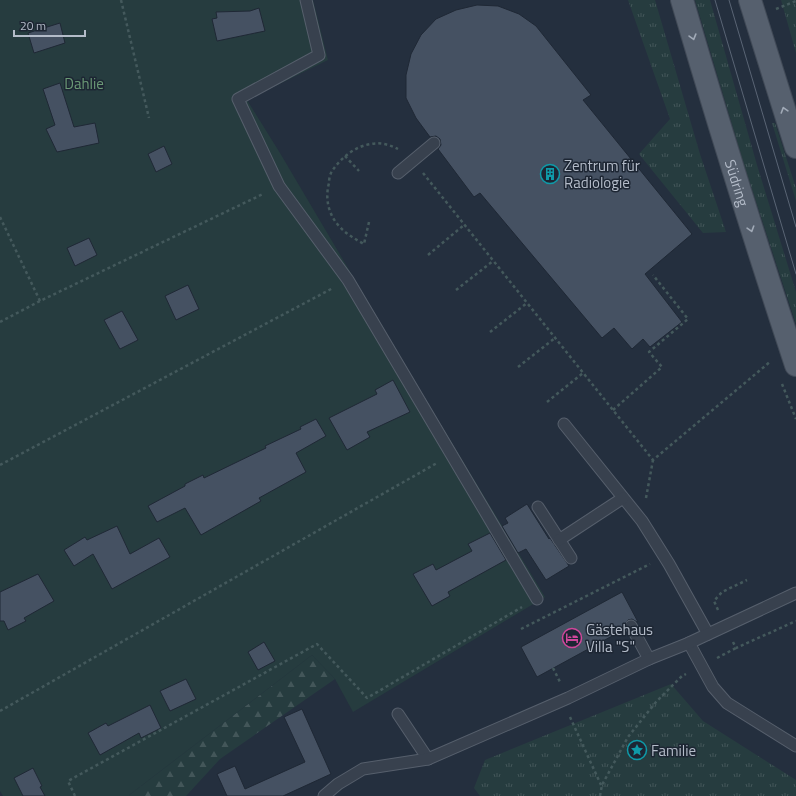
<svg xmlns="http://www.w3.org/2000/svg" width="796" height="796" font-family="'Titillium Web',sans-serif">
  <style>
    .grass { fill: url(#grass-tufts) }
    .forest { fill: url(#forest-firs) }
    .green { fill: #263c3f }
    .building { fill: #455162; stroke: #1f2835 }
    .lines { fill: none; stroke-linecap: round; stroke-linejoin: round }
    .service-casing { stroke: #565f6c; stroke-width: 13 }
    .primary-casing { stroke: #414a57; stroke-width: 24 }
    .path { stroke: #44595c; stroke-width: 2.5; stroke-dasharray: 3 3; stroke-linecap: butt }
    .service { stroke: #38414e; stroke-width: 11 }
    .primary { stroke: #56606e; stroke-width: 22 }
    .tram { stroke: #5a6575; stroke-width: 1 }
    .oneway { stroke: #a1aab7 }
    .labels { text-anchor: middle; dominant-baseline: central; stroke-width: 3; stroke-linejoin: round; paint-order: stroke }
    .park-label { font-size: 15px; fill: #6b9a76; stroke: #1d2633 }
    .poi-label { font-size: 15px; fill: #b4bcc9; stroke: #1d2633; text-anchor: start }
    .street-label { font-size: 15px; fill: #b4bcc9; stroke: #1d2633 }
  </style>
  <defs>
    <pattern id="grass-tufts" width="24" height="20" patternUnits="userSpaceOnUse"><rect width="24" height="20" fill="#263c3f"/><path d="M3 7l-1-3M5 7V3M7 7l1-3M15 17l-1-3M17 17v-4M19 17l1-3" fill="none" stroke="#435659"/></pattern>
    <pattern id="forest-firs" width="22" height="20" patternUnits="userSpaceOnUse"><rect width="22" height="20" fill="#263c3f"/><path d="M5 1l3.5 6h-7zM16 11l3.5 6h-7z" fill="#435659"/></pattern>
  </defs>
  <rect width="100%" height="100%" fill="#242f3e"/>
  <g class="grass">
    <polygon points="628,0 655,0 700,154 726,232 703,233 639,154 670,119"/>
    <polygon points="695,0 710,0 757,165 796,292 796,324 745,168"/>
    <polygon points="781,0 796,0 796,53"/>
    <polygon points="772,123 775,123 796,188 796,201"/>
    <polygon points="671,684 703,721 796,780 796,796 480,796 474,788 485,760"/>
  </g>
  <polygon class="forest" points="312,655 335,679 220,759 186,796 128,796"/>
  <polygon class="green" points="0,0 313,0 328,60 247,100 280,153 420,390 545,597 353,712 335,679 312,655 128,796 3,796 0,791"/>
  <g class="building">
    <polygon points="477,5 498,6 519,14 536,26 591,95 583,100 692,234 645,274 682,322 650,347 643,339 632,349 614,328 602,338 480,193 474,197 438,149 441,145 440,139 436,136 430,137 416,118 406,98 406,75 411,54 421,35 436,19 456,10"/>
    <polygon points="259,8 265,31 217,41 212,19 217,18 216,12 250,11"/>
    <polygon points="60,23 65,43 34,53 28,33"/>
    <polygon points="60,83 74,127 95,123 99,143 57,152 46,129 55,125 43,89"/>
    <polygon points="164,146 172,164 156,172 148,154"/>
    <polygon points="89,238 97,255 75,266 67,248"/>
    <polygon points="188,285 199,309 176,320 165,296"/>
    <polygon points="122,311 138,340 120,349 104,320"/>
    <polygon points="393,380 410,412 367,432 370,437 347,450 329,418 377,394 375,390"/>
    <polygon points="316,419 326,436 296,453 306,472 259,498 261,501 201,535 185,508 157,522 148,506 185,486 185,484 203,475 204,478 266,448 265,446 301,429 300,427"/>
    <polygon points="527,504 549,539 550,538 569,566 546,580 526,549 518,553 502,526 508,523 505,518"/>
    <polygon points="117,526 130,554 159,538 170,557 112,589 93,554 74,566 64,550 85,537 87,540"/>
    <polygon points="490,533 506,560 448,592 450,596 432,606 413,574 433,564 436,570 472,551 468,544"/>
    <polygon points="38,574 54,601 24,618 26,621 8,630 4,621 0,621 0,592"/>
    <polygon points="622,592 638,622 637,622 632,619 628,620 625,623 625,629 537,677 521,647"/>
    <polygon points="264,642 275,661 258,670 248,652"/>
    <polygon points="186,679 196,699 170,711 160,691"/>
    <polygon points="150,705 161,728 141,738 139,733 100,755 88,733 106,723 108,726"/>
    <polygon points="302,709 331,774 283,796 227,796 217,774 235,766 245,789 305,762 284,717"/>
    <polygon points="33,768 42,786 40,787 45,796 23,796 14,778"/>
  </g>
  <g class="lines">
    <defs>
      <g id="service">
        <polyline points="306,0 319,55 238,99 279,186 348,280 537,599"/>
        <polyline points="398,173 434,143"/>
        <polyline points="564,424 642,521 669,564 708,634"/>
        <polyline points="538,507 571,558"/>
        <polyline points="559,540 623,498"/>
        <polyline points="631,626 649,659"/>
        <polyline points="689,643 713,687 727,703 796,746"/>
        <polyline points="398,714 428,759"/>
        <polyline points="324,796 338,784 363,769 428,759 568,698 649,659 689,643 796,593"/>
      </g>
      <g id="primary">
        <path id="s1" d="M 682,0 C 718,123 756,244 796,365"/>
        <polyline points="750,0 796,147"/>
      </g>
    </defs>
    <use href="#service" class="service-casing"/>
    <use href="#primary" class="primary-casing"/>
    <g class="path">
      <polyline points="121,0 149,118"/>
      <polyline points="776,9 796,1"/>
      <polyline points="345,156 359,171"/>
      <polyline points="423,173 653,460 771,361"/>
      <polyline points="0,217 40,301"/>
      <path d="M 369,222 L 364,244 C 355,239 346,234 339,226 C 328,214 325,198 329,183 C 329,179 330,174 332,171 C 341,158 355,146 371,144 C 381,142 390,145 398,149"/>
      <polyline points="428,255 464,225"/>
      <polyline points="456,290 493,261"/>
      <polyline points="0,322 40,301 263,194"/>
      <polyline points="490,332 527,303"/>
      <polyline points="518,367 555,338"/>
      <polyline points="782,384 796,419"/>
      <polyline points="547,402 583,373"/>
      <polyline points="613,410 662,367 649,352 688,319 653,275"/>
      <polyline points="0,465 333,288"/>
      <polyline points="646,498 653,460"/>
      <polyline points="718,610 714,601 722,592 747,580"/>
      <polyline points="521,629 650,564"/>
      <polyline points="733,642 736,648 796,621"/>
      <polyline points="717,658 736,648"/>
      <polyline points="553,668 560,682"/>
      <polyline points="0,711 437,463"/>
      <polyline points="570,717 601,785"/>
      <polyline points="75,796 68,781 317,644 367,698 522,607"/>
      <polyline points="600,796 602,785 628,737 656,702 682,676 686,674"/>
    </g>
    <use href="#service" class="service"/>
    <use href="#primary" class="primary"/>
    <g class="tram">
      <polyline points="715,0 796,274"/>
      <polyline points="729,0 796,227"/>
    </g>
  </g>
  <defs><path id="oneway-chevron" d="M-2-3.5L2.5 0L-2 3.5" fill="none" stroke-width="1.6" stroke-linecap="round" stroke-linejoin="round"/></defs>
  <g class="oneway">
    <use href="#oneway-chevron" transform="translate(693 37) rotate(74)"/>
    <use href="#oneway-chevron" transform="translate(784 110) rotate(-107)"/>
    <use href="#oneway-chevron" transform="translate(751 229) rotate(73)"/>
  </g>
  <defs>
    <symbol id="building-ring" viewBox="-11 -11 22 22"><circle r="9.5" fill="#1d2633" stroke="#0f9aa8" stroke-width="1.5"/><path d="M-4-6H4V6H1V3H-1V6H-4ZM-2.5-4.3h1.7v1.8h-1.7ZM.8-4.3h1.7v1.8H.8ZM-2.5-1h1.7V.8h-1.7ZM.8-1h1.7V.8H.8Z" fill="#0f9aa8"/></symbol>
    <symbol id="hotel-ring" viewBox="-11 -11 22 22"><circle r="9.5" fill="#1d2633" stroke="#d1479c" stroke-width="1.5"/><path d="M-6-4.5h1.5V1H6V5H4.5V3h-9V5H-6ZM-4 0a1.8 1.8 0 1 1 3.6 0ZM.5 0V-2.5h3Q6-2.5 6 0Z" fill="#d1479c"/></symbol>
    <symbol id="sight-ring" viewBox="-11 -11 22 22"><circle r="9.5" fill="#1d2633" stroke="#0f9aa8" stroke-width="1.5"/><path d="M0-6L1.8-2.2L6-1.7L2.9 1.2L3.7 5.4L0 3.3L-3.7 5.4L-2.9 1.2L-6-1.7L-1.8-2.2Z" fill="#0f9aa8"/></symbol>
  </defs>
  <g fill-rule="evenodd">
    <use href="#building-ring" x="539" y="163" width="22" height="22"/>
    <use href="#hotel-ring" x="561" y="627" width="22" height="22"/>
    <use href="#sight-ring" x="626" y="739" width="22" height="22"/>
  </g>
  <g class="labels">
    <g class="park-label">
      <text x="84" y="83">Dahlie</text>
    </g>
    <g class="poi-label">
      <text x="564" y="165">Zentrum für<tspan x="564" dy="17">Radiologie</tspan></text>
      <text x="586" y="629">Gästehaus<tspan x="586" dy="17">Villa "S"</tspan></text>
      <text x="651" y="750">Familie</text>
    </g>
    <g class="street-label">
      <text stroke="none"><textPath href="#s1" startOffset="191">Südring</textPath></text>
    </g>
  </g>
  <path d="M14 30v6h71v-6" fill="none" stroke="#b4bcc9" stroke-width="2"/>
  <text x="20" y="30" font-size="12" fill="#b4bcc9" stroke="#1d2633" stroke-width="3" paint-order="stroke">20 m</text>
</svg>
